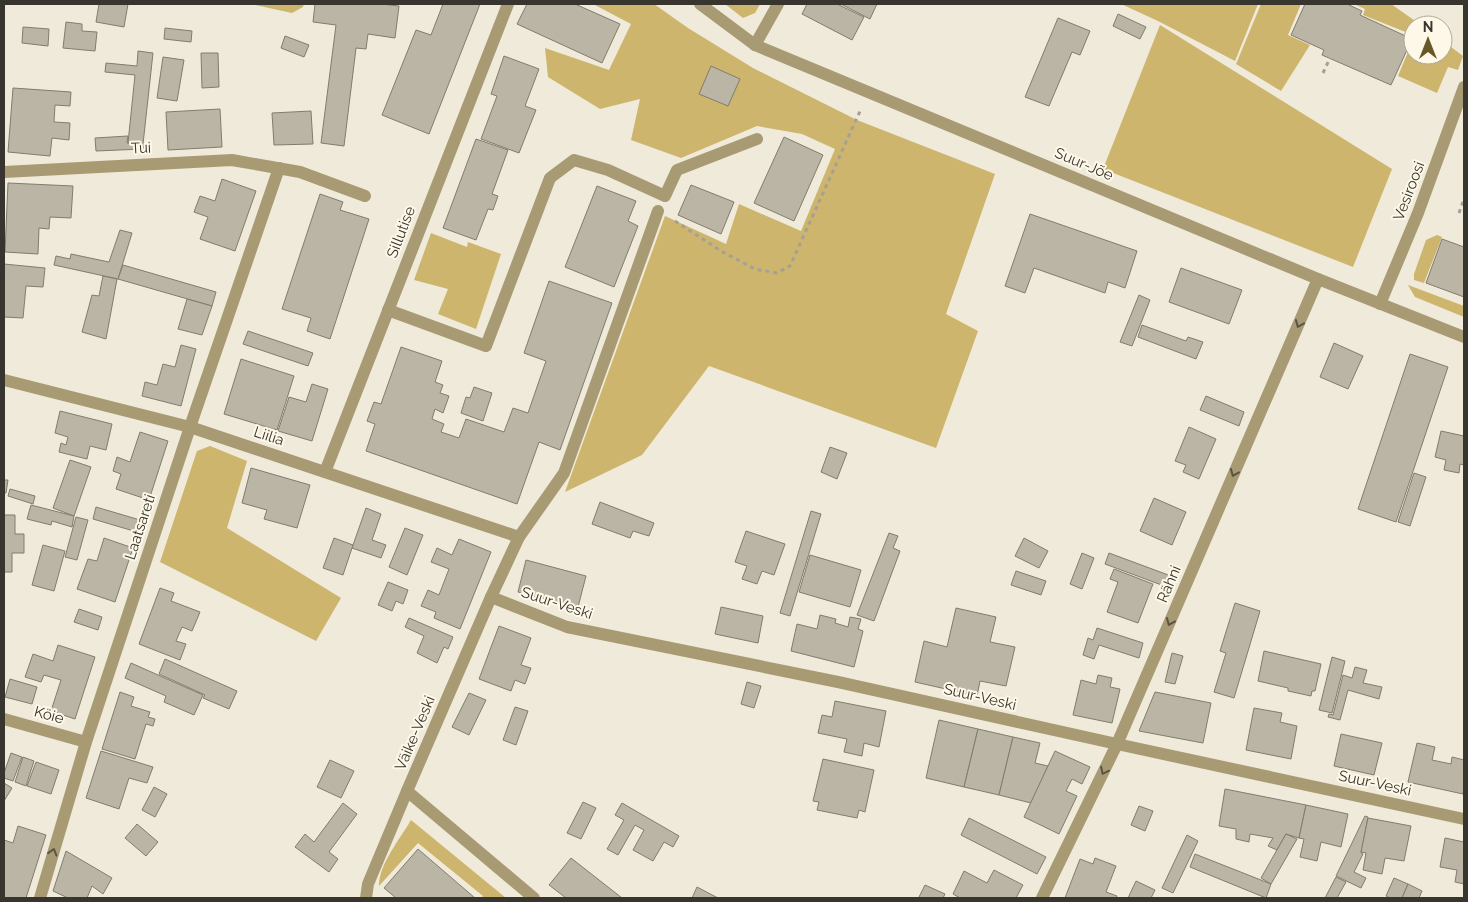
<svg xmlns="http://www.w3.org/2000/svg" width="1468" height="902" font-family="Raleway,sans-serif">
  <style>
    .green { fill: #cdb56d }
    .building { fill: #bbb5a6; stroke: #817c6d }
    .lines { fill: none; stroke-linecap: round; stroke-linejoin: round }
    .path { stroke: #a5a094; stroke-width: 3; stroke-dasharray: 4 4; stroke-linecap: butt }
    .minor { stroke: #a89b74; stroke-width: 12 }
    .oneway { stroke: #5a5444 }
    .labels { text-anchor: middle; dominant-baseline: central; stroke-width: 4; stroke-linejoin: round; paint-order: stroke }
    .street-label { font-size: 15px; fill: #38352f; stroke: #fdf8e7 }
  </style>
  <rect width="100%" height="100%" fill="#f0eada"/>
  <g class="green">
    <polygon points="251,4 304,4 303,7 292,13"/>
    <polygon points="593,4 654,4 688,28 753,68 857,120 995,174 946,314 978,331 936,448 709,366 642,455 565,492 665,216 726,244 739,204 801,231 835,149 802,134 757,126 681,158 631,140 640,99 600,109 548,77 545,48 609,70 631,24"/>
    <polygon points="725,4 760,4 755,13 743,18"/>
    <polygon points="1121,4 1258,4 1235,61 1158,21"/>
    <polygon points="1261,4 1301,4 1288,35 1310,45 1281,91 1236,64"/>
    <polygon points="1354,4 1391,4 1421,25 1413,25 1413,35 1363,15 1365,9"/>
    <polygon points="1160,25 1392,169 1353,267 1103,169"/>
    <polygon points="1413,40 1413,55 1443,55 1443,41 1463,56 1458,70 1448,67 1437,93 1398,76"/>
    <polygon points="431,233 467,247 468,242 501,254 476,329 438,314 448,289 414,280"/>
    <polygon points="1437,235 1442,237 1424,283 1414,280 1414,274 1426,240"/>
    <polygon points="1408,285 1464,306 1464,317 1415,297"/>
    <polygon points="210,446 247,461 227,528 341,598 316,641 160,562 197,451"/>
    <path d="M 411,820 L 506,898 L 481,898 L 483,896 L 418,843 L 379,886 C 379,864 400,839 411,820 Z"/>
  </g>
  <g class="building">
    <polygon points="99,4 128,4 124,27 96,22"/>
    <polygon points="315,4 381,4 399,6 395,38 368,34 366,49 356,48 344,146 321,143 336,25 313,22"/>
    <polygon points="443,4 480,4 429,134 382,115 416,30 431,35"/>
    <polygon points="527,4 575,4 620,24 602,63 517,24"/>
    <polygon points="807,4 837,4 864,17 852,40 802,14"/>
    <polygon points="841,4 877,4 870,19"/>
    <polygon points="1305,4 1347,4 1362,11 1360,15 1412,39 1391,85 1322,55 1324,50 1291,35"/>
    <polygon points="1118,14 1146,27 1140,39 1113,26"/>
    <polygon points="1058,18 1090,31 1080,55 1072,52 1049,106 1025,97"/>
    <polygon points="66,22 82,24 82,31 97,32 95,51 63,48"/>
    <polygon points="23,27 49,29 48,46 22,43"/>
    <polygon points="165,28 192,31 191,42 164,39"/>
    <polygon points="285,36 309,45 304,57 281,48"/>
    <polygon points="138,51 153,53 143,144 128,143 135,75 105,72 106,63 137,66"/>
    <polygon points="201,53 218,53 219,87 202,88"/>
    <polygon points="504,56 539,69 525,106 536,110 519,153 481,139 497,96 491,94"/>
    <polygon points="163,57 184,60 177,101 157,98"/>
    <polygon points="711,66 740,79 728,106 699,94"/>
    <polygon points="13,88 71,92 70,106 55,105 54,122 70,123 69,140 52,138 50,156 8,152"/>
    <polygon points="220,109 222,147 168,150 166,112"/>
    <polygon points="311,111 313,144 274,145 272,113"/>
    <polygon points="128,136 127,143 144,145 143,149 96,151 95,138"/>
    <polygon points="784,137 823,155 794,221 754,203"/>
    <polygon points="476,139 508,150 492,194 498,196 493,210 488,209 476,240 443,228"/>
    <polygon points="222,179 256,191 235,251 200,239 208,217 194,212 200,196 215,201"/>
    <polygon points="8,183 73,186 71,218 50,217 49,229 39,228 38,254 5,252"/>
    <polygon points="691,185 734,202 721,234 678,215"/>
    <polygon points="597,186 636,201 628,221 638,226 614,287 565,267"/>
    <polygon points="320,194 343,202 340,210 369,219 330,339 307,331 311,318 282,309"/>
    <polygon points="1030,214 1137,251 1125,288 1108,282 1105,293 1034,268 1025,293 1005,286"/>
    <polygon points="120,230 132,233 118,279 54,265 56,256 70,259 71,254 109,262"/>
    <polygon points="1442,239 1464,247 1464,297 1426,283"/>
    <polygon points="4,264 45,268 43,287 26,286 23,318 4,317"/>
    <polygon points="123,265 216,292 212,306 118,279"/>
    <polygon points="1181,268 1242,290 1229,324 1169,302"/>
    <polygon points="103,276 117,279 106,339 82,332 92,295 99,296"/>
    <polygon points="549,281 612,303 560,450 539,442 517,504 366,451 375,424 367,421 374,402 381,404 401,347 442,361 435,382 443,385 440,393 449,396 443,413 435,409 432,419 444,424 441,432 459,438 466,419 504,432 513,408 528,413 546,361 524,353"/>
    <polygon points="1139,295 1150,300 1132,346 1120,342"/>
    <polygon points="187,299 212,306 202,335 178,329"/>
    <polygon points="1142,325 1186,341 1188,337 1203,342 1196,359 1138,337"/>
    <polygon points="248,331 313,353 308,366 243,344"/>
    <polygon points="1334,343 1363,356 1348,389 1320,377"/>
    <polygon points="181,345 196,349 181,406 142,396 145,382 157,385 163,364 175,367"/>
    <polygon points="1410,354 1448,367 1396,522 1358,509"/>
    <polygon points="241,359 294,376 277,430 224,414"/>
    <polygon points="312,384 328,389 312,441 278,431 289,397 306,402"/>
    <polygon points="474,387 492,393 483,421 461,413 466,397 470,398"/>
    <polygon points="1206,396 1244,412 1239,426 1200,410"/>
    <polygon points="60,411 112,424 106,450 90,446 87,459 59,452 61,443 66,445 68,437 55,433"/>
    <polygon points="1189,427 1216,439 1199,479 1183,472 1186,465 1175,461"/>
    <polygon points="1441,431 1464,436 1464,465 1460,464 1459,473 1444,470 1446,460 1435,457"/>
    <polygon points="140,432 168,441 149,500 116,489 121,474 113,471 117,457 130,462"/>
    <polygon points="830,447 847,453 837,479 821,472"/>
    <polygon points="70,460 91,467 74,516 53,508"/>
    <polygon points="251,468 310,485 297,528 264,519 267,510 242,503"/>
    <polygon points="1414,473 1426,477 1410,526 1398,522"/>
    <polygon points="4,480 8,480 6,493 4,493"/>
    <polygon points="10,489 35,496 33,504 8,496"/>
    <polygon points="1154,498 1186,512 1172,545 1140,531"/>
    <polygon points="600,502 654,523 649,536 633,531 630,538 592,524"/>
    <polygon points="31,505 74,516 72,527 52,521 51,525 27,519"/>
    <polygon points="96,507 140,520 137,532 93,519"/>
    <polygon points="366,508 381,514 372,540 386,545 381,558 352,548"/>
    <polygon points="811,511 821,514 790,616 780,613"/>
    <polygon points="4,515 15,515 15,534 24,534 24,553 12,553 12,572 4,572"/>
    <polygon points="76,517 88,520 77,560 65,557"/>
    <polygon points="405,528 423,535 407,575 389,567"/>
    <polygon points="746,531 785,544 774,575 762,571 757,584 742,579 747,566 735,562"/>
    <polygon points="889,533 898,536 893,548 900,551 874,621 857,615"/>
    <polygon points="104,538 133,548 115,602 77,589 88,559 97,561"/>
    <polygon points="334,538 353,545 343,575 323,568"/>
    <polygon points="1024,538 1048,551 1039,568 1015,556"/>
    <polygon points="459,539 491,552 460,629 434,618 436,612 421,606 428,590 439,595 449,569 431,562 437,548 452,555"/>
    <polygon points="43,545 65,551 54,591 32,585"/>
    <polygon points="1082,553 1094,558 1082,589 1070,584"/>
    <polygon points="1109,553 1171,576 1167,587 1105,564"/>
    <polygon points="810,555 861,570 850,607 799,592"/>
    <polygon points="526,560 586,576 578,607 518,592"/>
    <polygon points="1114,569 1153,584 1138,623 1107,612 1118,582 1110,579"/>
    <polygon points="1016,571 1046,581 1041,595 1011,585"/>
    <polygon points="388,582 408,590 403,604 396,601 392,611 378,605"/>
    <polygon points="160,588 174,593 171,601 200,612 192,631 182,627 176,641 186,644 180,660 139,644"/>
    <polygon points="1235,603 1260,611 1234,698 1214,692 1226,653 1220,651"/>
    <polygon points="721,607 763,616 758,643 715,634"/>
    <polygon points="956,608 996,617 990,642 1015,647 1006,686 980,681 977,696 915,682 924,641 947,647"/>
    <polygon points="79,609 102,617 98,630 74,622"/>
    <polygon points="820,615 836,619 835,623 848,627 850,617 861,619 858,629 863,631 854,667 791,651 797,624 817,629"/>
    <polygon points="409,618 453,637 448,649 444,647 437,663 417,653 424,636 405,627"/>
    <polygon points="499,626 531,638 521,665 531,668 525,684 515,680 511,691 479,679"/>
    <polygon points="1097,628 1143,643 1139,658 1099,645 1094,659 1083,655 1088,638 1093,640"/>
    <polygon points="58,645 95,657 75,719 51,711 61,680 44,675 41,682 25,677 33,654 53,661"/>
    <polygon points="1264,651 1321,664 1315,691 1312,691 1311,696 1288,691 1288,688 1258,681"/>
    <polygon points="1172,653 1183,656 1175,684 1165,682"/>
    <polygon points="1332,657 1345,661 1332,713 1319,710"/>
    <polygon points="165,659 237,691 229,709 203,698 205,695 159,674"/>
    <polygon points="131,663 203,695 194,715 164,702 166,696 125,678"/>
    <polygon points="1355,667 1367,670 1363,683 1382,687 1379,699 1348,690 1340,720 1328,717 1329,714 1333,715 1343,675 1352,678"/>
    <polygon points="1098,675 1112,678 1110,687 1120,689 1112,723 1073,715 1081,680 1096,684"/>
    <polygon points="10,679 37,687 32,704 5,697"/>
    <polygon points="747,682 761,686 754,708 741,704"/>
    <polygon points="120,692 134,697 131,706 150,712 148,717 155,719 153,726 146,724 135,759 102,749"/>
    <polygon points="1155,692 1211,703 1203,743 1139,731"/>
    <polygon points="469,693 486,700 469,735 452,727"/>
    <polygon points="835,701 886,711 879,747 864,743 862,756 844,752 847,739 818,733 822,715 832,717"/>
    <polygon points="515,707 528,711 516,745 503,740"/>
    <polygon points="1254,708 1282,713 1280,722 1297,726 1291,759 1246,750"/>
    <polygon points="939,720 978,729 964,787 926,778"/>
    <polygon points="978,729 1013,737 999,795 964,787"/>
    <polygon points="1341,734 1382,743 1374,775 1334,766"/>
    <polygon points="1013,737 1040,743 1035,763 1048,766 1031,803 999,795"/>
    <polygon points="1417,743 1435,747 1432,760 1451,764 1452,757 1464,760 1464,787 1463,794 1408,782"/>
    <polygon points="101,751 153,767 147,783 129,778 119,809 86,798"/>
    <polygon points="1055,751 1090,767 1082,784 1072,779 1066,791 1077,796 1059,834 1024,817"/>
    <polygon points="11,753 22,757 13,781 4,778 4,773"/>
    <polygon points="23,757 34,761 26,786 15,782"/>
    <polygon points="823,759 874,770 865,812 859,810 857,818 817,810 819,802 813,801"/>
    <polygon points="330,760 354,771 341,798 317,787"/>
    <polygon points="36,762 59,770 51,794 27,786"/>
    <polygon points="4,783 12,788 4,801"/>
    <polygon points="154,787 167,794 155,817 142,810"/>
    <polygon points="1225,789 1306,805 1299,838 1286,834 1277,850 1268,846 1273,838 1250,834 1249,842 1236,839 1236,829 1219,826"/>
    <polygon points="583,802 596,808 581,839 567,833"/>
    <polygon points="343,803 357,814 329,852 338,859 329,872 295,847 305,834 314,842"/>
    <polygon points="622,803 679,836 673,847 664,842 653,861 633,850 644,830 635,825 618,855 607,849 624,820 615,815"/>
    <polygon points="1306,805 1348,814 1341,847 1321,842 1317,861 1300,857 1304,839 1299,838"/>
    <polygon points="1139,806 1153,811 1145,831 1131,825"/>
    <polygon points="1365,816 1368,817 1361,853 1363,854 1354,872 1366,878 1361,888 1336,876"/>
    <polygon points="969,818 1046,857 1037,874 961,835"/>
    <polygon points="1368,818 1411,826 1404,861 1385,858 1382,874 1363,870 1366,853 1361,852"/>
    <polygon points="137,824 158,842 146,856 125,838"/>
    <polygon points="18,826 46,835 26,898 4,898 4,840 13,843"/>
    <polygon points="1286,834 1297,839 1271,884 1261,878"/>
    <polygon points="1187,835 1198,841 1173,893 1162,888"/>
    <polygon points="1445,838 1464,842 1464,884 1455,882 1457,870 1440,867"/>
    <polygon points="418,849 475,898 396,898 384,888"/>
    <polygon points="66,851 112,878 103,894 92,886 87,898 68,898 53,891"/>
    <polygon points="1195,854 1271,884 1266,898 1190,867"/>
    <polygon points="571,858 622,898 566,898 549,885"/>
    <polygon points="1095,858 1116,866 1106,892 1117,896 1116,898 1065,898 1080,859 1093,864"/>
    <polygon points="994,870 1023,885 1016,898 960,898 953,894 964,871 987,883"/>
    <polygon points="1336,877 1346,882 1337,898 1325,898"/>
    <polygon points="1394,878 1408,884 1402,898 1390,898 1386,896"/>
    <polygon points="1136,881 1155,890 1151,898 1128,898"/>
    <polygon points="1408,884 1422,891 1419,898 1402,898"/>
    <polygon points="925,885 945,894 943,898 923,898 919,897"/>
    <polygon points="697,887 718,898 692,898"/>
  </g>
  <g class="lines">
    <g class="path">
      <polyline points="1323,73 1330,58"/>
      <polyline points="1459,213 1464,199"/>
      <polyline points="675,221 721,251 755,269 777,273 790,266 861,109"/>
    </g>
    <g class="minor">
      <polyline points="700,4 755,45 1318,279 1464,337"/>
      <polyline points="755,45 778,4"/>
      <polyline points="4,172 232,160 300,172 365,196"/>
      <polyline points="1380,304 1418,213 1464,87"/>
      <polyline points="388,310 486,346 550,178 574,160 608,170 665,196 677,170 757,139"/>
      <polyline points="4,380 190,427 519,537"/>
      <polyline points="325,472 508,4"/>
      <polyline points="491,597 567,627 838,682 1117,744 1464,819"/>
      <polyline points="4,719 86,742"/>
      <polyline points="40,898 86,742 190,427 279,168"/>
      <polyline points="366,898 368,884 407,791"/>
      <polyline points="534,898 407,791 491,597 519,537 564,473 658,211"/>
      <polyline points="1042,898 1117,744 1318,279"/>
    </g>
  </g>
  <defs><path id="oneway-chevron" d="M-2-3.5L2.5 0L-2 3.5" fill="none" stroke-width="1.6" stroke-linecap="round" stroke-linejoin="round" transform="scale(1.25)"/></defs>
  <g class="oneway">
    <use href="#oneway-chevron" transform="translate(1299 324) rotate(113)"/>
    <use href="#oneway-chevron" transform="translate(1234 473) rotate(113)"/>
    <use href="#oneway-chevron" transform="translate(1170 622) rotate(113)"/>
    <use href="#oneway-chevron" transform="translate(1104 771) rotate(116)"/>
    <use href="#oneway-chevron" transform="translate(53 852) rotate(-73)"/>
  </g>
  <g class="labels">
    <g class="street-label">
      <text transform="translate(141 148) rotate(-3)">Tui</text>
      <text transform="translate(1084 164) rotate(23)">Suur-Jõe</text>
      <text transform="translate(1409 191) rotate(-69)">Vesiroosi</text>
      <text transform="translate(401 232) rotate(-69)">Sillutise</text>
      <text transform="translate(269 436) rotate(18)">Liilia</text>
      <text transform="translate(140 527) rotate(-72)">Laatsareti</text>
      <text transform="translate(1169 584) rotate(-67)">Rähni</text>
      <text transform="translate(557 603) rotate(18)">Suur-Veski</text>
      <text transform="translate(980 697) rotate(13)">Suur-Veski</text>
      <text transform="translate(49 715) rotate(15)">Köie</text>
      <text transform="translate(415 733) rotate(-67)">Väike-Veski</text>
      <text transform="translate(1375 783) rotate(12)">Suur-Veski</text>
    </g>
  </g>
  <rect width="1468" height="902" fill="none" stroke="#38352f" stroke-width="10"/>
  <g transform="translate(1428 40)"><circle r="24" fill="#fdf8e7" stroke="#aeaa9d"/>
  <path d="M0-4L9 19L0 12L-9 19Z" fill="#685825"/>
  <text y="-8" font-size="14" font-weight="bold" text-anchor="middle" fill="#38352f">N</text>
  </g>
</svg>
